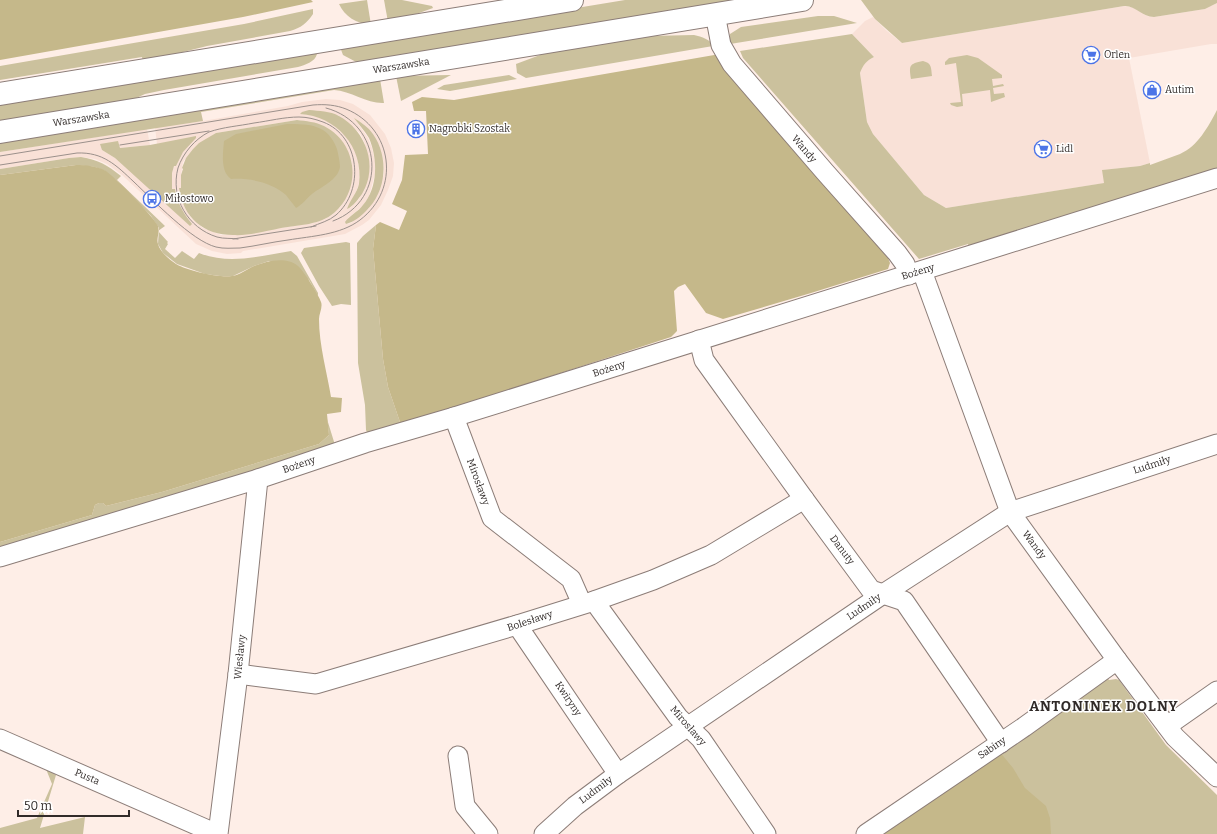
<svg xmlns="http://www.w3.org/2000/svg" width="1217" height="834" font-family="Bitter,serif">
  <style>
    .built { fill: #f9e1d7; fill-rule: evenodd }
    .green { fill: #cbc19d }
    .forest { fill: #c5b88a }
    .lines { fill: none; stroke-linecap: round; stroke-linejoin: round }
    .minor-casing { stroke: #8c7d78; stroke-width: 21 }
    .major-casing { stroke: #8c7d78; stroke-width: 24 }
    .minor { stroke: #fff; stroke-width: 19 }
    .major { stroke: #fff; stroke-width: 22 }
    .tram { stroke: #9b908b; stroke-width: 1 }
    .labels { text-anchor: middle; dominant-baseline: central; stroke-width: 3; stroke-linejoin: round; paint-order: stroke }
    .poi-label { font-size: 10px; fill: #312b29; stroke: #fff; text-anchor: start }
    .street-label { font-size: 10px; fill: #312b29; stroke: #fff }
    .district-label { font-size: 14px; font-weight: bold; letter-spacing: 1px; fill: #312b29; stroke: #fff }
  </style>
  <rect width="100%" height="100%" fill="#feeee7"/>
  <g class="built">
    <polygon points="1217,3 1217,44 1211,44 1129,58 1150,163 1140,166 1103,170 1105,183 946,208 924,195 873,134 867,122 860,73 862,67 867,61 874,57 852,34 865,21 873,17 887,31 902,43 1124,6 1132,7 1147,16 1154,17 1205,9"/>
    <path d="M 326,99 L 340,100 L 353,104 L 370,115 L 385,134 L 391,148 L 394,163 L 393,176 L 388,190 L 381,205 L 369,220 L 362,225 L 345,234 L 243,251 L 241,253 L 227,254 L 212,251 L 196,244 L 122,175 L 107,164 L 95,159 L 81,157 L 69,158 L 0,169 L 0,152 L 147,129 L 150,145 L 120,148 L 118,142 L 102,150 L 115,158 L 191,224 L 185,216 L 178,202 L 175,189 L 172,189 L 172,173 L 174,166 L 176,166 L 182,152 L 196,137 L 157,144 L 155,127 L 203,121 L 288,106 L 302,102 ZM 301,114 L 338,115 L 360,133 L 365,144 L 365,189 L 358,200 L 350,208 L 359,184 L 359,170 L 357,156 L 351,143 L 341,131 L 330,123 L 317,116 ZM 355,119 L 363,124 L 373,134 L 379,146 L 383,159 L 384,174 L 369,208 L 351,223 L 346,224 L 348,218 L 363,206 L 369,196 L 375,174 L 375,161 L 372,148 L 368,138 ZM 297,120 L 324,126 L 335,134 L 344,144 L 352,162 L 349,190 L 341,206 L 333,214 L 325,219 L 313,223 L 235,235 L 221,235 L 211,231 L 203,228 L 191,218 L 181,201 L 179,188 L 181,188 L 181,175 L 183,162 L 193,149 L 216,133 Z"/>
  </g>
  <g class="green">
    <path d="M 367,0 L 371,25 C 356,23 345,17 339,4 Z"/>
    <polygon points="384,0 402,0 432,6 433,8 405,18 388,22"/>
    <polygon points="625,0 751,0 360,64 343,55 340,47"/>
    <path d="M 861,0 L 1217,0 L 1217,3 L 1205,9 L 1154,17 C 1142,17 1135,5 1124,6 L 902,43 L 875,19 Z"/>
    <path d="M 313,9 L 313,14 C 307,23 301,28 290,31 L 207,46 L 143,62 L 142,57 L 0,80 L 0,66 L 244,24 Z"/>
    <polygon points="818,16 834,16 857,23 730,44 730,34 741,27"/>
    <path d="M 852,34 L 874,57 C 866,61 863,65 860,73 L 867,122 L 873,134 L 924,195 L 946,208 L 1104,183 L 1102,170 L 1140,166 L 1150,163 L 1150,165 C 1160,161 1170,158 1180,154 C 1198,146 1208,127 1217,110 L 1217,169 L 969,249 L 968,244 L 919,259 L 743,58 L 740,51 Z"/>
    <path d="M 694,35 C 702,37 710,39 713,46 L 526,78 L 517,73 L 516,64 L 556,49 L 649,36 Z"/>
    <path d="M 316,52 L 317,54 C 315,62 305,65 298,67 L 164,90 L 145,94 L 132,100 L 0,124 L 0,102 Z"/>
    <polygon points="967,55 978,58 1002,75 1002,78 992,79 993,86 1003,84 1004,86 993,88 994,94 1004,93 1005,97 991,102 990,90 962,94 963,106 957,107 951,105 950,103 961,102 956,63 945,65 945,62 949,58"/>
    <path d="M 923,61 C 932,63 931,68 932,76 L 911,79 C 909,65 909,64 923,61 Z"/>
    <polygon points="451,75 401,101 396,76"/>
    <polygon points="509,75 517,79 450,91 437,89 444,85"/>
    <path d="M 380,79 L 384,103 C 368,104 351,91 334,90 L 201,112 L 203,121 L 0,152 L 0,140 Z"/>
    <path d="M 309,110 C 319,111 330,111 339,116 C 366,131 379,166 362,194 C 358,199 354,206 347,209 C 350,200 357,193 359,184 C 364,147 336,116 300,114 L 302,112 Z"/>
    <path d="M 354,118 C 361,122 368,127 373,134 C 389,157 387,191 366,211 C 360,217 354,222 346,224 L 345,222 C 350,215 358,212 363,205 C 378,188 378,159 369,138 C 365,131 359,125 354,118 Z"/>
    <path d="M 297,120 C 306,121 316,122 324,126 C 358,143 362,189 334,213 C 320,225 299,225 281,228 C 266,231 249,236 233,235 C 204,235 183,218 179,188 L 181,188 L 181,175 L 183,169 L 182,168 L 186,158 L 193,149 L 199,143 L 216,133 Z"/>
    <path d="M 196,136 L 196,138 L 183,152 L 176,166 L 174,166 L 172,173 L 172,189 L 175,189 C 177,202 183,213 192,224 L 190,226 L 115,158 L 102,150 L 100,144 L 118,141 L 120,148 L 150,145 Z"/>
    <path d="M 81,157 C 99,160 107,165 121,176 L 117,180 L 165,226 L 158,231 L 168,242 L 167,243 L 168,244 L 165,249 L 175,258 L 182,251 L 194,259 L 199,253 C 229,265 260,256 291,251 L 297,256 L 318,293 L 318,296 L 309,280 L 269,261 L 254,266 L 233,276 L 220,276 L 205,274 L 177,264 L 163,253 L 158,244 L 159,228 L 151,216 L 117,181 L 105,171 L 95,167 L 76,165 L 0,175 L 0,169 L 69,158 Z"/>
    <polygon points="376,225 373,249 383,359 388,387 401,425 368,435 366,430 365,405 358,363 357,243 363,236"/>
    <polygon points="346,242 350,243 351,305 341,304 332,306 319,286 301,253 304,248"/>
    <polygon points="327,419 335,445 0,549 0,542 92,515 95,505 99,503 103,503 106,506 162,492 319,444 329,435"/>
    <polygon points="1107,677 1109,680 1116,679 1119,680 1166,745 1217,795 1217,834 1049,834 999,751"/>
    <polygon points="46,769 56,775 40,828 85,817 83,834 0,834 0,828 37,818 52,784"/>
  </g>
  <g class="forest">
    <polygon points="0,0 311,0 313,2 243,17 0,60"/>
    <polygon points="720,54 829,189 888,258 890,263 888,269 811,293 723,319 706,313 685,284 678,287 674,291 677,331 671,337 401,425 388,387 383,359 373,249 376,225 380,222 399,230 407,211 392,204 402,180 405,155 428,154 426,111 414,111 412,102 422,97 454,100"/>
    <path d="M 287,124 C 309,124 328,124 337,149 C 338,153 340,162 340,167 C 338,180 321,187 312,194 C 306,199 303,204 296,208 C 293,204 289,199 286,195 C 271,182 250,178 231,179 C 220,171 223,153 224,141 L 236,134 Z"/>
    <path d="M 76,165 C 86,165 97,166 106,171 C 116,178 153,216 158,226 C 160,232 156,239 158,244 C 160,252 170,260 176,264 C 188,271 219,278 232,276 C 240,275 247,269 254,266 C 267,261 286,256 298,266 C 303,270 319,295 321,302 C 323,307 319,314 319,319 C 319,345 327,372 331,397 L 342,398 L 341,412 L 327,414 L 329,435 L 319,444 L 162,492 L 106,506 L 103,503 L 99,503 L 95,505 L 92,515 L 0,542 L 0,175 Z"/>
    <polygon points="999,751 1013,768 1025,788 1046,806 1050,818 1051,834 878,834"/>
  </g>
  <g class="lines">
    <defs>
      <g id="minor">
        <polyline points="715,14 721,45 732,64 825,172 897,253 905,264 909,275"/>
        <polyline points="922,271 1010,512 1117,660 1175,737 1217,777"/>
        <polyline points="699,340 704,360 804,499 871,590 904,601 1001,743"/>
        <polyline points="454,417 492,518 571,579 582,604"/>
        <polyline points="0,557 258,479 365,443 454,417 1217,178"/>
        <polyline points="594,601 678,717 701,739 766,834"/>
        <polyline points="517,625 618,774"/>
        <polyline points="238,674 316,684 517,625 594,601 653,580 711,555 804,499"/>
        <polyline points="1167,726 1217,691"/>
        <polyline points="0,739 217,834"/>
        <polyline points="458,756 465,806 488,834"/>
        <polyline points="218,834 238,674 258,479"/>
        <polyline points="544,834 575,806 618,774 883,594 1010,512 1217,444"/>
        <polyline points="866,834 1024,727 1117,660"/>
      </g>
      <g id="major">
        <polyline points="0,94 572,0"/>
        <polyline points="0,132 802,0"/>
      </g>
    </defs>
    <use href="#minor" class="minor-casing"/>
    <use href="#major" class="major-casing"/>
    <use href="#minor" class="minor"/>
    <use href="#major" class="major"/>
    <g class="tram">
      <path d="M 326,108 C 383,123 389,200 333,221"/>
      <polyline points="120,145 209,131"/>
      <path d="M 0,156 L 313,105 C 325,104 336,105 346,109 C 393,128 401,189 360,220 C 340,235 312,236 288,240 C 272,242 256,246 240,248 C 232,248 224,249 216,247 C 192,241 153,200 134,182 C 116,165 103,152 77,153 L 0,165"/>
      <polyline points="233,239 316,226"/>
      <path d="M 238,239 C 232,238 224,239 217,237 C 188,228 170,198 178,168 C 183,153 195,139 209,132 C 223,127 239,126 254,123 C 269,121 284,117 299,117 C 307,117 315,119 323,122 C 360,136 365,190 336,215 C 329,221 320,223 311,227"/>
    </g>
  </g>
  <defs>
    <symbol id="supermarket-ring" viewBox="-11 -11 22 22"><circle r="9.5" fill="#fff" stroke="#4c74e7" stroke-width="1.5"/><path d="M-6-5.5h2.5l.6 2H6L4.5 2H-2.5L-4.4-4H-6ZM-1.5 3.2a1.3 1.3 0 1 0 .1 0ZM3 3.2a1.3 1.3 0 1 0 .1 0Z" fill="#4c74e7"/></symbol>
    <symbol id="shop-ring" viewBox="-11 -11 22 22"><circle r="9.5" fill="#fff" stroke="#4c74e7" stroke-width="1.5"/><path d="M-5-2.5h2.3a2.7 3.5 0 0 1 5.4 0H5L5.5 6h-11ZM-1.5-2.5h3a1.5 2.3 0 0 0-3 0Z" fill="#4c74e7"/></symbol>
    <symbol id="building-ring" viewBox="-11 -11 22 22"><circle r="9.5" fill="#fff" stroke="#4c74e7" stroke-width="1.5"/><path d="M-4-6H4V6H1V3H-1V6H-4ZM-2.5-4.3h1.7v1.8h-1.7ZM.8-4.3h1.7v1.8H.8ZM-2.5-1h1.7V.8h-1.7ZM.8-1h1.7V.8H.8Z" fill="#4c74e7"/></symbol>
    <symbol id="bus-ring" viewBox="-11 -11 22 22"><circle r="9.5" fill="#fff" stroke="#4c74e7" stroke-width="1.5"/><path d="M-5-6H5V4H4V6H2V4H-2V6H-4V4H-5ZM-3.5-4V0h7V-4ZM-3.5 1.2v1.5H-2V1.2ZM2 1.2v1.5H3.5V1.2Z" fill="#4c74e7"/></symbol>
  </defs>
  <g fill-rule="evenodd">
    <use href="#supermarket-ring" x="1081" y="45" width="20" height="20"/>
    <use href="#shop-ring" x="1142" y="80" width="20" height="20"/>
    <use href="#building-ring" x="406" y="119" width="20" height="20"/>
    <use href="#supermarket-ring" x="1033" y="139" width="20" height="20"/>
    <use href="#bus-ring" x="142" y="189" width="20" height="20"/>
  </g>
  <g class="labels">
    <g class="poi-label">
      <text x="1104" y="55">Orlen</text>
      <text x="1165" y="90">Autim</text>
      <text x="429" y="129">Nagrobki Szostak</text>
      <text x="1056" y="149">Lidl</text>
      <text x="165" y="199">Miłostowo</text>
    </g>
    <g class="street-label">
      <text transform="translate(401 66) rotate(-9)">Warszawska</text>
      <text transform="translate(81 119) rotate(-9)">Warszawska</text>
      <text transform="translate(804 149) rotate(49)">Wandy</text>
      <text transform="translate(918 272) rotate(-17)">Bożeny</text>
      <text transform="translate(609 369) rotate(-18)">Bożeny</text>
      <text transform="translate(299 465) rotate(-19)">Bożeny</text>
      <text transform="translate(1152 465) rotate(-18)">Ludmiły</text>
      <text transform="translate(478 482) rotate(70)">Mirosławy</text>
      <text transform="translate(1034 545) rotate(54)">Wandy</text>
      <text transform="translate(842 550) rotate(53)">Danuty</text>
      <text transform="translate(864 607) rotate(-34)">Ludmiły</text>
      <text transform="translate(530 621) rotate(-18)">Bolesławy</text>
      <text transform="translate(240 657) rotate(-84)">Wiesławy</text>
      <text transform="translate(568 699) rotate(56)">Kwiryny</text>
      <text transform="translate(688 726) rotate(49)">Mirosławy</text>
      <text transform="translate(992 748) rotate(-34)">Sabiny</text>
      <text transform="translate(87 777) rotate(23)">Pusta</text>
      <text transform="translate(596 790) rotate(-37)">Ludmiły</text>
    </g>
    <g class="district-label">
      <text x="1104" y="706">ANTONINEK DOLNY</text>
    </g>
  </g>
  <path d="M18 810v6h111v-6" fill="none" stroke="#312b29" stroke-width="2"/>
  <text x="24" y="810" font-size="12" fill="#312b29" stroke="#ffffff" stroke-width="3" paint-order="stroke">50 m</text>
</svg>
